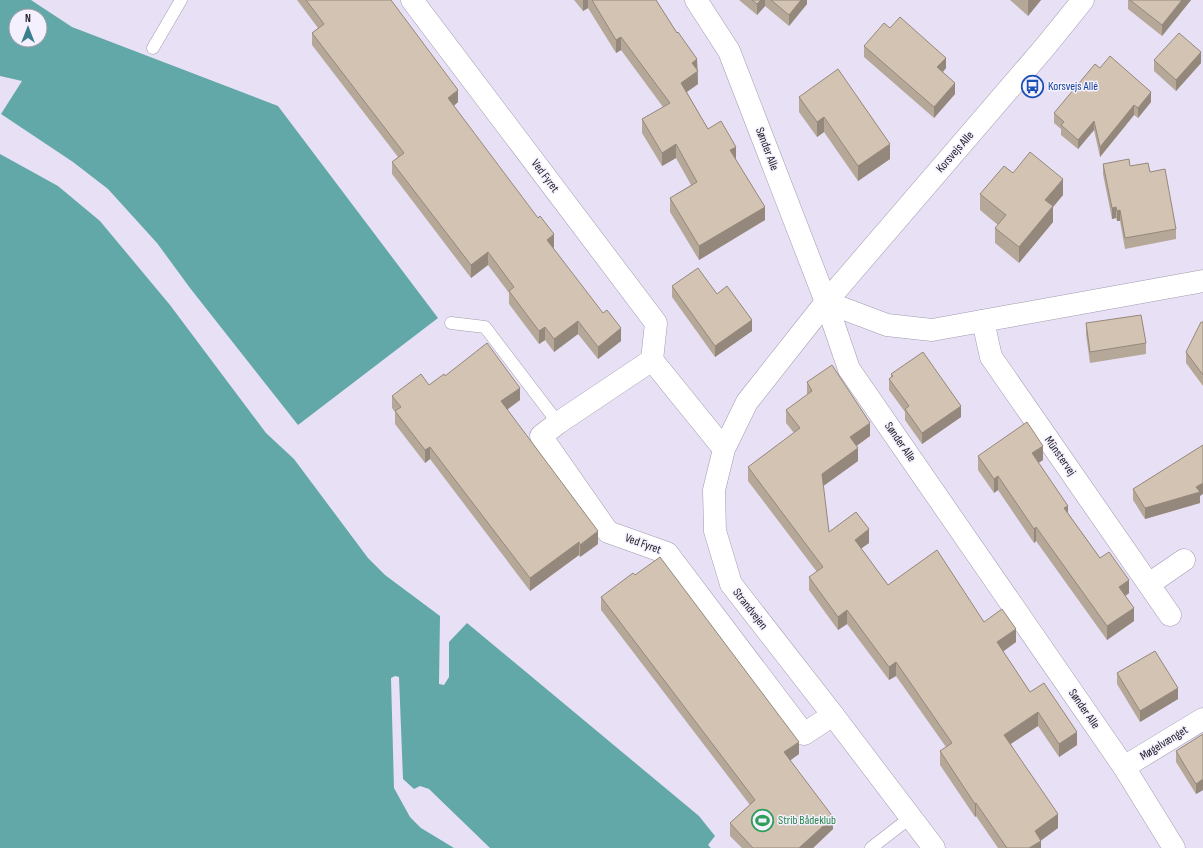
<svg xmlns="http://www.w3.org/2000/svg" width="1203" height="848" font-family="'Sofia Sans Condensed',sans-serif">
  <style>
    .water { fill: #62a8a9; fill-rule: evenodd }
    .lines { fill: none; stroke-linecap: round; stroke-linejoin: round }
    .lane-casing { stroke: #a19aae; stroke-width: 13 }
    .street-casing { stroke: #a19aae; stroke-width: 23 }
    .secondary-casing { stroke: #a19aae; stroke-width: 23 }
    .lane { stroke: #fff; stroke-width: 12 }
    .street { stroke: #fff; stroke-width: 22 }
    .secondary { stroke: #fff; stroke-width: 22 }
    .wall { fill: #b5a899 }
    .shaded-wall { fill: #94887d }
    .building { fill: #d3c3b2; stroke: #94887d }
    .labels { text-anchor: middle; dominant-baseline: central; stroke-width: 3; stroke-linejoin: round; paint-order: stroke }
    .transit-label { font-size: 12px; fill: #164399; stroke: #f4f0fd; text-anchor: start }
    .street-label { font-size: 12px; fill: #201d25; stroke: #f4f0fd }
    .leisure-label { font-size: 12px; fill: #27864d; stroke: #f4f0fd; text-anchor: start }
  </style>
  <rect width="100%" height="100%" fill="#e8e1f6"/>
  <g class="water">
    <path d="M 0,0 L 31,0 L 72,27 L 278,106 L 438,318 L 298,425 L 190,288 L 157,243 L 108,189 L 73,162 L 1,114 L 22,81 L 0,76 ZM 16,16 L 40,16 L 40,40 L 16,40 Z"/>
    <polygon points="0,154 58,186 100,221 170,305 266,433 294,459 368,558 385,575 440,616 439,684 444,685 449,677 449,642 467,623 699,816 715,836 708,845 711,848 490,848 429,789 420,786 414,789 403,779 399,677 395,676 391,678 394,788 410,817 421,828 454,848 0,848"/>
  </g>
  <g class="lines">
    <defs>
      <g id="lane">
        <polyline points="153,48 181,0"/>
        <polyline points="451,323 485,327 558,423"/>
        <polyline points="871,848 911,817"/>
      </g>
      <g id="street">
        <polyline points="412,0 656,323 652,360 558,423 541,436 608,532 667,553 804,734 833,715"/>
        <polyline points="696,0 729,51 826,302 849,369 1124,767 1174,848"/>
        <polyline points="826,302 887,325 932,330 1203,281"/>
        <polyline points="983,321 991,357 1170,615"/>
        <polyline points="652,360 724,449"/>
        <polyline points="1149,584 1184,560"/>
        <polyline points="1124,767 1203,719"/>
      </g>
      <polyline id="secondary" points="934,848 833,715 731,584 715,531 714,490 724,449 747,402 826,302 1045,47 1083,0"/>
    </defs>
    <use href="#lane" class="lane-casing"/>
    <use href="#street" class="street-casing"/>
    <use href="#secondary" class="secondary-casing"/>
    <use href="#lane" class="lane"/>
    <use href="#street" class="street"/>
    <use href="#secondary" class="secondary"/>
  </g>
  <g class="wall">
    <polygon points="297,0 391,0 458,102 454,106 554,247 553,248 621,341 598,359 578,334 554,352 545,340 539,344 509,304 509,293 488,265 471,278 392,174 392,162 398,157 312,45 312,33 318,28"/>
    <polygon points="574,0 656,0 677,33 697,59 698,84 687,92 708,129 736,160 765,220 699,260 670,212 670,198 691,185 676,158 662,166 642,133 642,119 663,107 621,50 616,53 588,8 583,11"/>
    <polygon points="739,0 807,0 807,4 789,26 765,6 757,15"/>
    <polygon points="1010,0 1041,0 1028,16"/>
    <polygon points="1128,0 1191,0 1162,36 1128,9"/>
    <polygon points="890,28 946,68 943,72 955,94 934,118 864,57 864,46"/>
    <polygon points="1154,60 1201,63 1176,91 1154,71"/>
    <polygon points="1100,68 1151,102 1138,118 1134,115 1100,157 1094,130 1078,149 1061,135 1061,129 1054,123 1054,113"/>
    <polygon points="799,97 890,159 858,181 824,132 817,137 799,112"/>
    <polygon points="1103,164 1130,166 1150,172 1176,229 1176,239 1125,249 1120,221 1117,221 1116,218 1112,219 1103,174"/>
    <polygon points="1013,173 1063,195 1053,207 1053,222 1019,263 995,243 995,228 998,225 980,210 980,194"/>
    <polygon points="672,286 717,294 752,331 715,357 672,297"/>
    <polygon points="1203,322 1203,386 1186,363 1186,352"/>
    <polygon points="1086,323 1146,343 1146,354 1090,363 1086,334"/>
    <polygon points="891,374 961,417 922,444 905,420 905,412 889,390 889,379 891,377"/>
    <polygon points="445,376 520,400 507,410 598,544 580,557 579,555 530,591 430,459 425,463 395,424 395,412 392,408 392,396 429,385"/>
    <polygon points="807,382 870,436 857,446 858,461 823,486 829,532 869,543 861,548 888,585 984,622 1016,642 1003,651 1030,692 1077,745 1059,757 1038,726 1011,744 1058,828 1041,840 1041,848 998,848 976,816 975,817 940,765 940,751 946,747 896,676 889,680 847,624 838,630 809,590 809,577 817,572 748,481 748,467 794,433 786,423 786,410 807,395"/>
    <polygon points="978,456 1043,460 1038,463 1068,513 1100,558 1129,593 1125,596 1134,621 1107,640 1036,541 1034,543 998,490 994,493 978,470"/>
    <polygon points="1133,489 1200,496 1200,503 1145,519 1133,500"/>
    <polygon points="601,597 799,754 790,760 833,829 813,848 742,848 730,836 730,823 750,805 601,610"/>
    <polygon points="1117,673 1178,699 1140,722 1117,684"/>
    <polygon points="1203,734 1203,790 1196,794 1176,762 1176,751"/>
  </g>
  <g class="shaded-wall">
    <polygon points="583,0 588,0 588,8 583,11"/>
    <polygon points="761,0 765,0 765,6 757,15 757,4"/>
    <polygon points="801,0 807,0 807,4 789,26 789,15"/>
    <polygon points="1029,0 1041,0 1028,16 1028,1"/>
    <polygon points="1182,0 1191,0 1162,36 1162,25"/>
    <polygon points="621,37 621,50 616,53 616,40"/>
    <polygon points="1201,52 1201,63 1176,91 1176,80"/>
    <polygon points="946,58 946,68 937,78 937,67"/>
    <polygon points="697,59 698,84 681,96 681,83 692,63"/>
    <polygon points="955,83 955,94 934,118 934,107"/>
    <polygon points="458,90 458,102 448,110 448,98"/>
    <polygon points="1151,92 1151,102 1138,118 1138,108"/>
    <polygon points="1134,105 1134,115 1100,157 1100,147"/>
    <polygon points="824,117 824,132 817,137 817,122"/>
    <polygon points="1094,121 1094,130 1078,149 1078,140"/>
    <polygon points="676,144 676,158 662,166 662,153"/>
    <polygon points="890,144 890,159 858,181 858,166"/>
    <polygon points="736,147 736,160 730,150"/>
    <polygon points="1063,179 1063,195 1053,207 1053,222 1019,263 1019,247 1045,200"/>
    <polygon points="765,207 765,220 699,260 699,246"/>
    <polygon points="1116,207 1116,218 1112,219 1112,208"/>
    <polygon points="1120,210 1120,221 1117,221 1117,211"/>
    <polygon points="554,234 554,247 547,253 547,240"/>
    <polygon points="488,252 488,265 471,278 471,265"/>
    <polygon points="752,320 752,331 715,357 715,346"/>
    <polygon points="578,321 578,334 554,352 554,339"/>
    <polygon points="545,327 545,340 539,344 539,331"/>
    <polygon points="621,328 621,341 598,359 598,347"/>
    <polygon points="520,388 520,400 501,414 501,401"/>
    <polygon points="961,406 961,417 922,444 922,433"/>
    <polygon points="870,423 870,436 850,450 850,437"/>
    <polygon points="1043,446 1043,460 1032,467 1032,453"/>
    <polygon points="430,447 430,459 425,463 425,450"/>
    <polygon points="858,448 858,461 822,487 822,474"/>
    <polygon points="998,476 998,490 994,493 994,479"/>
    <polygon points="1203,483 1203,494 1200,496 1200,503 1145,519 1145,508 1196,487"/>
    <polygon points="1068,506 1068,519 1064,508"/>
    <polygon points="1036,527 1036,541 1034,543 1034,529"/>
    <polygon points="869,529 869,543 855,553 855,540"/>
    <polygon points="598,531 598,544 580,557 580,545"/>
    <polygon points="579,542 579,555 530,591 530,578"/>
    <polygon points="1129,580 1129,593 1119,601 1119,587"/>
    <polygon points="1134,608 1134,621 1107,640 1107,626"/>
    <polygon points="847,610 847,624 838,630 838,617"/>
    <polygon points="1016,629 1016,642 997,656 997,642"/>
    <polygon points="896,662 896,676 889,680 889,667"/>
    <polygon points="1178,688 1178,699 1140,722 1140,711"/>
    <polygon points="1038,712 1038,726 1004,748 1004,735"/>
    <polygon points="1077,732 1077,745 1059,757 1059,744"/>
    <polygon points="799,742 799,754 784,765 784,752"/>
    <polygon points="1203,779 1203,790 1196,794 1196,784"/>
    <polygon points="976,803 976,816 975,817 975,804"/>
    <polygon points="1058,814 1058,828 1035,845 1035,831"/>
    <polygon points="833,817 833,829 813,848 799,848"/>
    <polygon points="1041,841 1041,848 1029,848"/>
  </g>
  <g class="building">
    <polygon points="306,0 391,0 458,90 448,98 538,218 540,216 554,234 547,240 603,313 607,310 621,328 598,347 578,321 554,339 545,327 539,331 509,291 514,287 488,252 471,265 392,162 404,153 312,33 324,24"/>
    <polygon points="592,0 656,0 677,33 678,32 697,59 692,63 698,71 681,83 708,129 721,121 736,147 730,150 765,207 699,246 670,198 697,182 676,144 662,153 642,119 670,103 621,37 616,40"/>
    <polygon points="752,0 761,0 757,4"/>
    <polygon points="771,0 801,0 789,15"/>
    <polygon points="1130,0 1182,0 1162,25"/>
    <polygon points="900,17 946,58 937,67 955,83 934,107 864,46 884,23 890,28"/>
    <polygon points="1179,33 1201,52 1176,80 1154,60"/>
    <polygon points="1110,56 1151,92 1138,108 1134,105 1100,147 1094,121 1078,140 1061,125 1064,122 1054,113 1095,64 1100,68"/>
    <polygon points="838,69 890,144 858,166 824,117 817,122 799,97"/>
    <polygon points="1030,152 1063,179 1045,200 1053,206 1019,247 995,228 1006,215 980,194 1004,166 1013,173"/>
    <polygon points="1129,159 1130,166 1148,163 1150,172 1165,169 1176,229 1125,238 1120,210 1117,211 1116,207 1112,208 1103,164"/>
    <polygon points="698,268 717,294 727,286 752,320 715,346 672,286"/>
    <polygon points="1141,315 1146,343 1090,352 1086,323"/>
    <polygon points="1201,322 1203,322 1203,375 1186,352"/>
    <polygon points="487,343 520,388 501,401 598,531 580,545 579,542 530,578 430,447 425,450 395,411 401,407 392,396 421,374 429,385 444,374 445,376"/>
    <polygon points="923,352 961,406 922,433 905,409 909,406 889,379 893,376 891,374"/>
    <polygon points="832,365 870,423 850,437 858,448 822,474 829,532 856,512 869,529 855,540 888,585 937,550 984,622 1002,609 1016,629 997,642 1030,692 1044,683 1077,732 1059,744 1038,712 1004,735 1058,814 1035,831 1041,841 1029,848 1007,848 976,803 975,804 940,751 952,743 896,662 889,667 847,610 838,617 809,577 823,567 748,467 800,428 786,410 812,391 807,382"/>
    <polygon points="1027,422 1043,446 1032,453 1068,506 1064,508 1100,558 1109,552 1129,580 1119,587 1134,608 1107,626 1036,527 1034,529 998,476 994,479 978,456"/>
    <polygon points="1203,445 1203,483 1196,487 1200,492 1145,508 1133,489"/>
    <polygon points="660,557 799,742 784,752 833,817 799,848 753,848 730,823 755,800 601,597 633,573 635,575"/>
    <polygon points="1155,651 1178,688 1140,711 1117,673"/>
    <polygon points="1203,734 1203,779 1196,784 1176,751"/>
  </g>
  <defs>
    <symbol id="bus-ring" viewBox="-11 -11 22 22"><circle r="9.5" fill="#f4f0fd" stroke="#1a4fb4" stroke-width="1.5"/><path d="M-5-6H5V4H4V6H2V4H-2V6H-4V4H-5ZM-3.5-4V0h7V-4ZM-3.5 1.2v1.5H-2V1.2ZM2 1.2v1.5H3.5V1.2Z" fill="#1a4fb4"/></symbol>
    <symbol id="stadium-ring" viewBox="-11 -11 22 22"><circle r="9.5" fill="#f4f0fd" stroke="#2e9e5b" stroke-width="1.5"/><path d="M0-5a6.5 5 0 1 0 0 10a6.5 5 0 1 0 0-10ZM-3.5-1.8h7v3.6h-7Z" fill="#2e9e5b"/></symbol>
  </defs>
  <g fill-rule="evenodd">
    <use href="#bus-ring" x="1020" y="74" width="25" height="25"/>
    <use href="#stadium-ring" x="750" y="808" width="25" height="25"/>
  </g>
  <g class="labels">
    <g class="transit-label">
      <text x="1048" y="86">Korsvejs Allé</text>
    </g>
    <g class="street-label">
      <text transform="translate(767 149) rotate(69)">Sønder Alle</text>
      <text transform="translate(955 152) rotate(-49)">Korsvejs Alle</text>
      <text transform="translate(545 176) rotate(53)">Ved Fyret</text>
      <text transform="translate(900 442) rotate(55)">Sønder Alle</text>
      <text transform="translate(1060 456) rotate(55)">Münstervej</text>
      <text transform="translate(643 544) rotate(20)">Ved Fyret</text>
      <text transform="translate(750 609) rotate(52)">Strandvejen</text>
      <text transform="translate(1084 709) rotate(55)">Sønder Alle</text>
      <text transform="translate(1164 743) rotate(-32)">Møgelvænget</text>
    </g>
    <g class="leisure-label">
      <text x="778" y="820">Strib Bådeklub</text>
    </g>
  </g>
  <g transform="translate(28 28)"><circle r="19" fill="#f4f0fd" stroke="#9f9ca7"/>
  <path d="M0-3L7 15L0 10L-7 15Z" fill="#3b808d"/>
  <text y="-6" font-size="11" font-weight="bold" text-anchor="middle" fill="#201d25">N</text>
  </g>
</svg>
